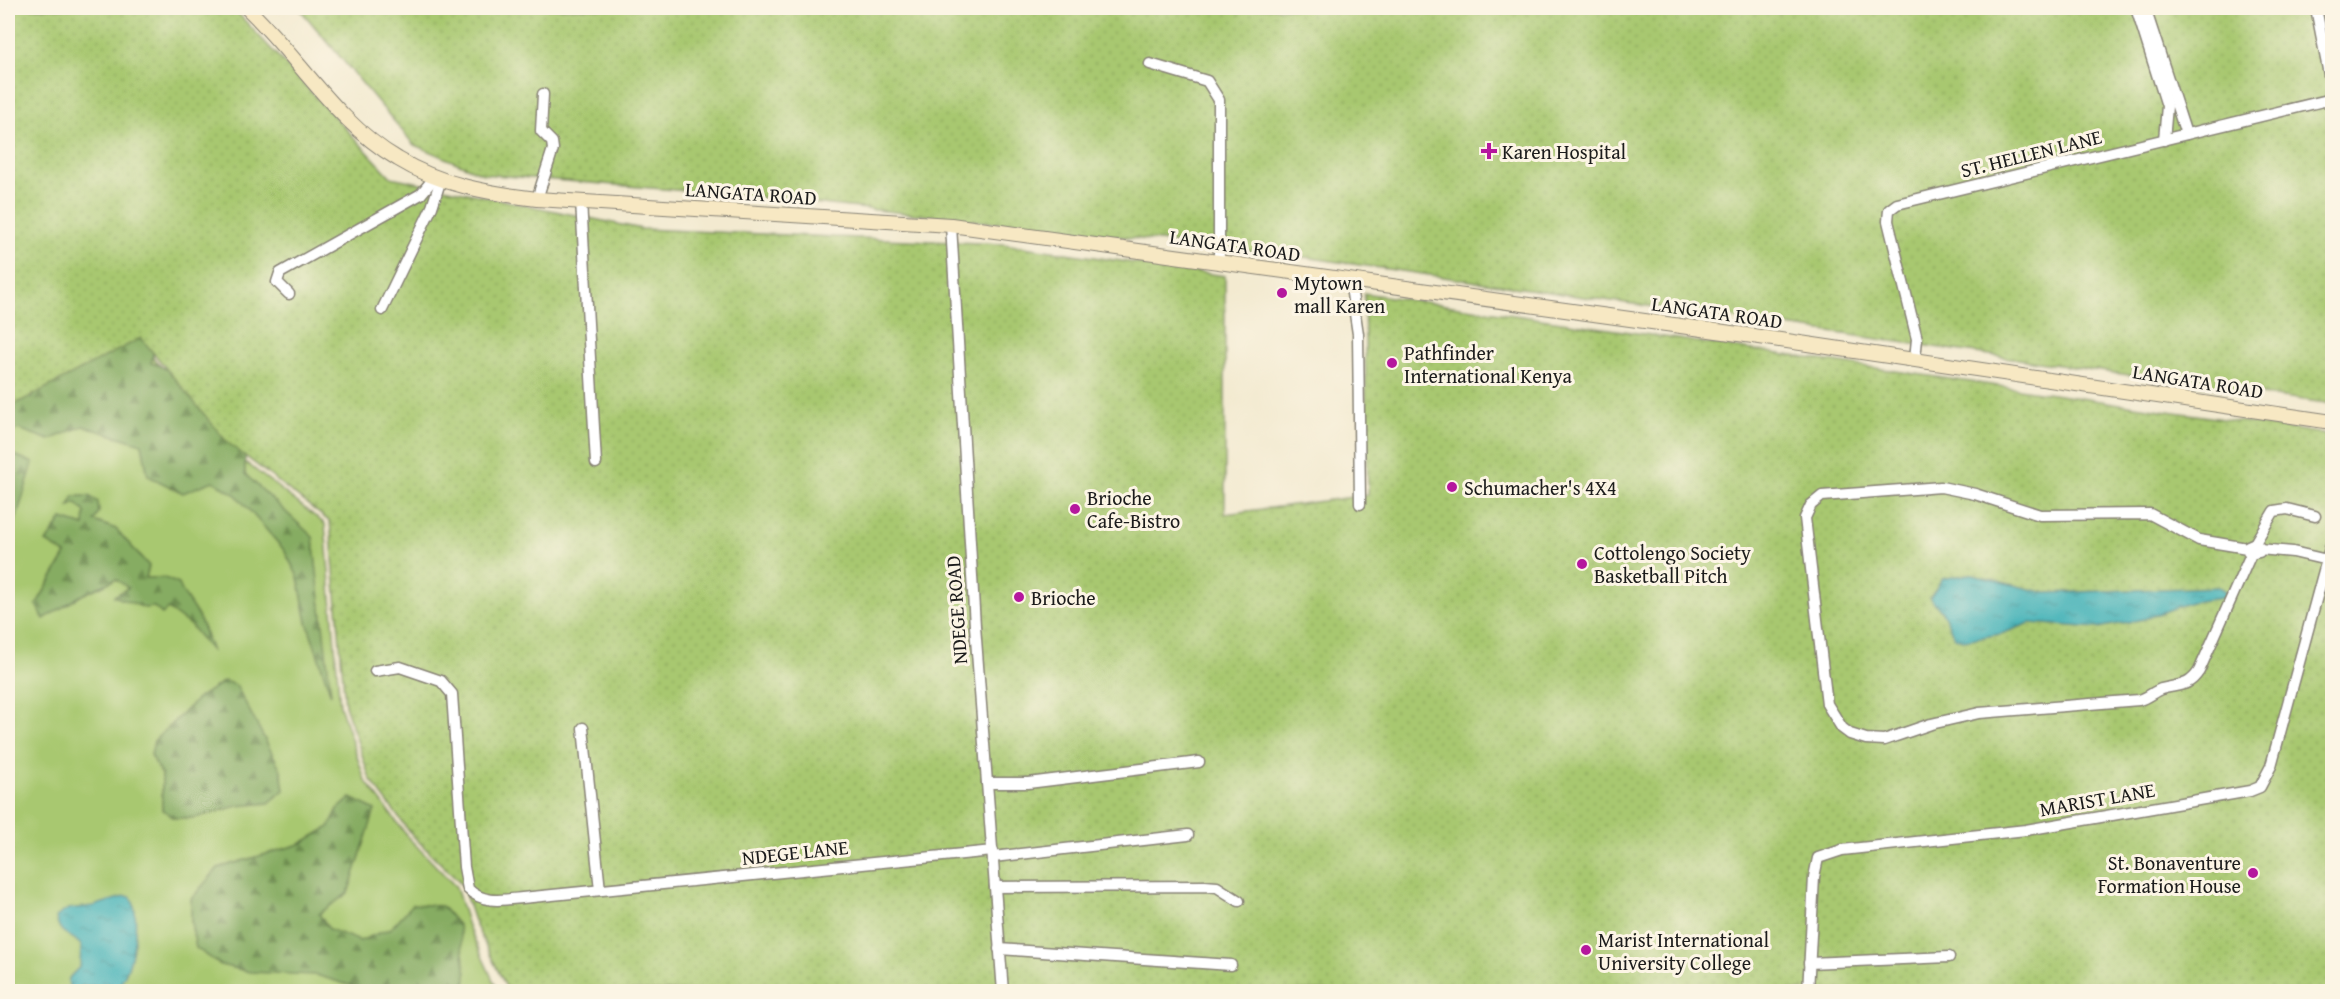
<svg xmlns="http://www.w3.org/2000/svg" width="2340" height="999" font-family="'Gentium Book Plus',serif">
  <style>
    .grass { fill: #a8c870; stroke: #627246; stroke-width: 1.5 }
    .forest { fill: url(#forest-firs); stroke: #51643f; stroke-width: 1.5 }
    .garden { fill: url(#garden-dots); stroke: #627246; stroke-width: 1.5 }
    .water { fill: url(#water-ripples); stroke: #2e666a; stroke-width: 1.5 }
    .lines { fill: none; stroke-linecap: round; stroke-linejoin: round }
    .minor-casing { stroke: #888376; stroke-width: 13 }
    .secondary-casing { stroke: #888376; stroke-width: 16 }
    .minor { stroke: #fff; stroke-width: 10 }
    .secondary { stroke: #f7e8c3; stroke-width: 14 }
    .poi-dot { fill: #b5179e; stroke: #fcf5e5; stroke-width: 2 }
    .labels { text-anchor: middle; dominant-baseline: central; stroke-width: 6; stroke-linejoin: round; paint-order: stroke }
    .poi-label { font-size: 20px; fill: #1c1c1c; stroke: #fcf5e5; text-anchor: start }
    .street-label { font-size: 20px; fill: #1c1c1c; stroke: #fcf5e5 }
  </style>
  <defs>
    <pattern id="forest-firs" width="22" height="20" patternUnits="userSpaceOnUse" patternTransform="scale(1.5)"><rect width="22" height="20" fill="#86ac62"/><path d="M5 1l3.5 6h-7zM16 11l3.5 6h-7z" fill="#6d8b50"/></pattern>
    <pattern id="garden-dots" width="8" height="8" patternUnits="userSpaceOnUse" patternTransform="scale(1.5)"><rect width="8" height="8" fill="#a8c870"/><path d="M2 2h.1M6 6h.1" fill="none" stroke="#90ab60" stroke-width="1.8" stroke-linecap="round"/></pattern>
    <pattern id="water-ripples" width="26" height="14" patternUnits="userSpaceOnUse" patternTransform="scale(1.5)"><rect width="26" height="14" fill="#41b1b7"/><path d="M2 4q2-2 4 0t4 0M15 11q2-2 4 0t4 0" fill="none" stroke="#368f94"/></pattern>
  </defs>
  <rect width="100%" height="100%" fill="#fcf5e5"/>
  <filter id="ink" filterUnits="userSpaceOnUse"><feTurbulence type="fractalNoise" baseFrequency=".0167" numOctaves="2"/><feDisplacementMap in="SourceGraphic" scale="12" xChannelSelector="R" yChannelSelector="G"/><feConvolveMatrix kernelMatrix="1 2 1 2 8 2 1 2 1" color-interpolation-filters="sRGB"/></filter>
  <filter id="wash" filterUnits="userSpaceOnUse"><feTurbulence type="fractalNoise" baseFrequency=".008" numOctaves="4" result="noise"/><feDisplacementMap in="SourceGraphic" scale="24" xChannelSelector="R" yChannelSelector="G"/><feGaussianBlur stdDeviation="1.35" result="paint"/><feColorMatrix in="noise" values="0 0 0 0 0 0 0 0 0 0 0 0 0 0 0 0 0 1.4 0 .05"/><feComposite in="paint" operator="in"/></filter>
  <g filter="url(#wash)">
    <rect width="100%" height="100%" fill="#f3ead0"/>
    <polygon class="grass" points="142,343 222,444 325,524 340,706 365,780 408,837 456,887 468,926 498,991 8,991 8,418"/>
    <g class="forest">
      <path d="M 101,317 L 156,345 L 151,363 C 184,371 220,415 245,439 L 245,474 L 313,537 L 331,695 L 307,622 L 298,577 L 284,550 L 236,495 L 213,481 L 183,493 L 148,476 L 142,444 L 83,426 L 49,440 L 19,429 L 8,433 L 8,414 L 12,411 L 14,401 L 22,396 L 32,398 L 35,389 Z"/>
      <polygon points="8,452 33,463 15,523 8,522"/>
      <path d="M 74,496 L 89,496 L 98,502 L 99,512 L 94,521 L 116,529 L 149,566 L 146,578 L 165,578 L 179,584 C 183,595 188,600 194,610 C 203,622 207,638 212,652 L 191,626 L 168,609 L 162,614 L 154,607 L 145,608 L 114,596 L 128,588 L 116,579 L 82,595 L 44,619 L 36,605 L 66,554 L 46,542 L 62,519 L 84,526 L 85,512 L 76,503 L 69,506 Z"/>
      <polygon points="224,681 236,685 281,770 284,790 269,803 237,806 195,818 174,818 162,809 162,776 151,755 154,741 198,698"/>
      <polygon points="351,798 375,810 348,893 319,914 329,929 360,941 391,928 413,904 442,906 459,926 466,974 465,991 368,991 316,975 250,972 221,965 196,948 191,923 191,899 218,868 300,844 329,827 338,809"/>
    </g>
    <g class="garden">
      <polygon points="8,8 233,8 391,177 642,229 1003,244 1225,276 1225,514 1368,495 1364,293 2332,435 2332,991 508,991 475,924 462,885 411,834 370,779 345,705 330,522 227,442 141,338 8,408"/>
      <polygon points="299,8 2332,8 2332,404 1297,256 748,196 483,174 414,145"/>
    </g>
    <g class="water">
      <polygon points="1969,574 2046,593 2219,587 2226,592 2222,598 2191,602 2144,619 2098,628 2030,623 2001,634 1964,640 1955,638 1943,613 1930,598 1942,579"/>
      <path d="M 126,896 L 131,897 C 142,917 132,979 113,991 L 100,986 L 81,986 L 76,991 L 71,991 C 64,976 72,977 80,966 L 81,945 C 69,931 61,939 56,917 L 68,909 L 93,906 Z"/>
    </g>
  </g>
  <g filter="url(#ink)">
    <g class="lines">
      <defs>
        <g id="minor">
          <polyline points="2136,8 2167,106 2164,140"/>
          <polyline points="2145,8 2186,134"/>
          <polyline points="2316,8 2332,90"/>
          <polyline points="1150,64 1207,81 1219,100 1219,262"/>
          <polyline points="537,199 553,149 552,142 541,131 543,94"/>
          <polyline points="581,201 596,463"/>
          <polyline points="951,225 975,626 1003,992"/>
          <polyline points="1350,280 1358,334 1360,504"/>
          <polyline points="289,294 277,282 280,273 421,194 435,177"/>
          <polyline points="382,310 432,207 441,179"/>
          <polyline points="1915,359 1917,339 1888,221 1889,210 1897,204 2332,99"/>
          <polyline points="2255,543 2274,511 2287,509 2315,516"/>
          <path d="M 2247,548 L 2199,540 L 2150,514 L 2040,515 L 1975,494 L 1941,487 L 1822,496 L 1811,505 L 1805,518 L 1827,704 L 1842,728 L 1850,734 L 1866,739 L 1884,740 L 1931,724 L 1979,713 L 2139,700 C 2147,698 2153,692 2161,689 C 2178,684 2188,688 2199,671 L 2251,554 L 2259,552 L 2259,547 L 2255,543 L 2248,546 L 2248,551 L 2251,554"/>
          <polyline points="2259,549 2293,552 2327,560"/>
          <path d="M 375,671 L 400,667 L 441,681 L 452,694 L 464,867 L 468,889 C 483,904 503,900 522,898 L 993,851"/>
          <polyline points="583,728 600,890"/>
          <polyline points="987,783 1028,783 1199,762"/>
          <polyline points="993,857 1188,835"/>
          <polyline points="995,887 1205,886 1217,887 1239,901"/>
          <polyline points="999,949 1231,965"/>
          <polyline points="1809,963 1949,957"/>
          <polyline points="1808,992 1814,877 1818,858 1842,850 2026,830 2250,791 2260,787 2271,766 2332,541"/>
        </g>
        <path id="secondary" d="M 247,8 C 298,56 336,123 398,159 C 440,185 489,193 537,199 L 951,225 L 1753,336 L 2332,422"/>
      </defs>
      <use href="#minor" class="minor-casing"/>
      <use href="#secondary" class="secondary-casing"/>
      <use href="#minor" class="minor"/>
      <use href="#secondary" class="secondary"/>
    </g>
  </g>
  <g class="poi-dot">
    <path d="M1486 142h6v6h6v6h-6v6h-6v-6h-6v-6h6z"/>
    <circle cx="1282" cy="293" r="6"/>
    <circle cx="1392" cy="363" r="6"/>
    <circle cx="1452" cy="487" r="6"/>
    <circle cx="1075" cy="509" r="6"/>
    <circle cx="1582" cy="564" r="6"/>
    <circle cx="1019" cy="597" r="6"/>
    <circle cx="2253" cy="873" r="6"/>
    <circle cx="1586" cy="950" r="6"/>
  </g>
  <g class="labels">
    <g class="poi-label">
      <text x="1502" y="151">Karen Hospital</text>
      <text x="1294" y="282">Mytown<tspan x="1294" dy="23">mall Karen</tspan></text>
      <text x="1404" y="352">Pathfinder<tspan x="1404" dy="23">International Kenya</tspan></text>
      <text x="1464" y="487">Schumacher's 4X4</text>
      <text x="1087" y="497">Brioche<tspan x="1087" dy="23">Cafe-Bistro</tspan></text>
      <text x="1594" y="552">Cottolengo Society<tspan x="1594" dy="23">Basketball Pitch</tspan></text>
      <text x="1031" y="597">Brioche</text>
      <text x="2241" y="862" text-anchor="end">St. Bonaventure<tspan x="2241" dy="23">Formation House</tspan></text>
      <text x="1598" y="939">Marist International<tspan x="1598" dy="23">University College</tspan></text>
    </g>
    <g class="street-label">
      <text transform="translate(2031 153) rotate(-14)">ST. HELLEN LANE</text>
      <text transform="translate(751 193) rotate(4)">LANGATA ROAD</text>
      <text transform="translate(1235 245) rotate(8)">LANGATA ROAD</text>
      <text transform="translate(1717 312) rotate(8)">LANGATA ROAD</text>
      <text transform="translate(2198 381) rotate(9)">LANGATA ROAD</text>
      <text transform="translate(956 610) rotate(-94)">NDEGE ROAD</text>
      <text transform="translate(2097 799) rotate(-10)">MARIST LANE</text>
      <text transform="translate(795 852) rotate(-6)">NDEGE LANE</text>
    </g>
  </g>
  <rect width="2340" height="999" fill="none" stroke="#fcf5e5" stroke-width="30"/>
</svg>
